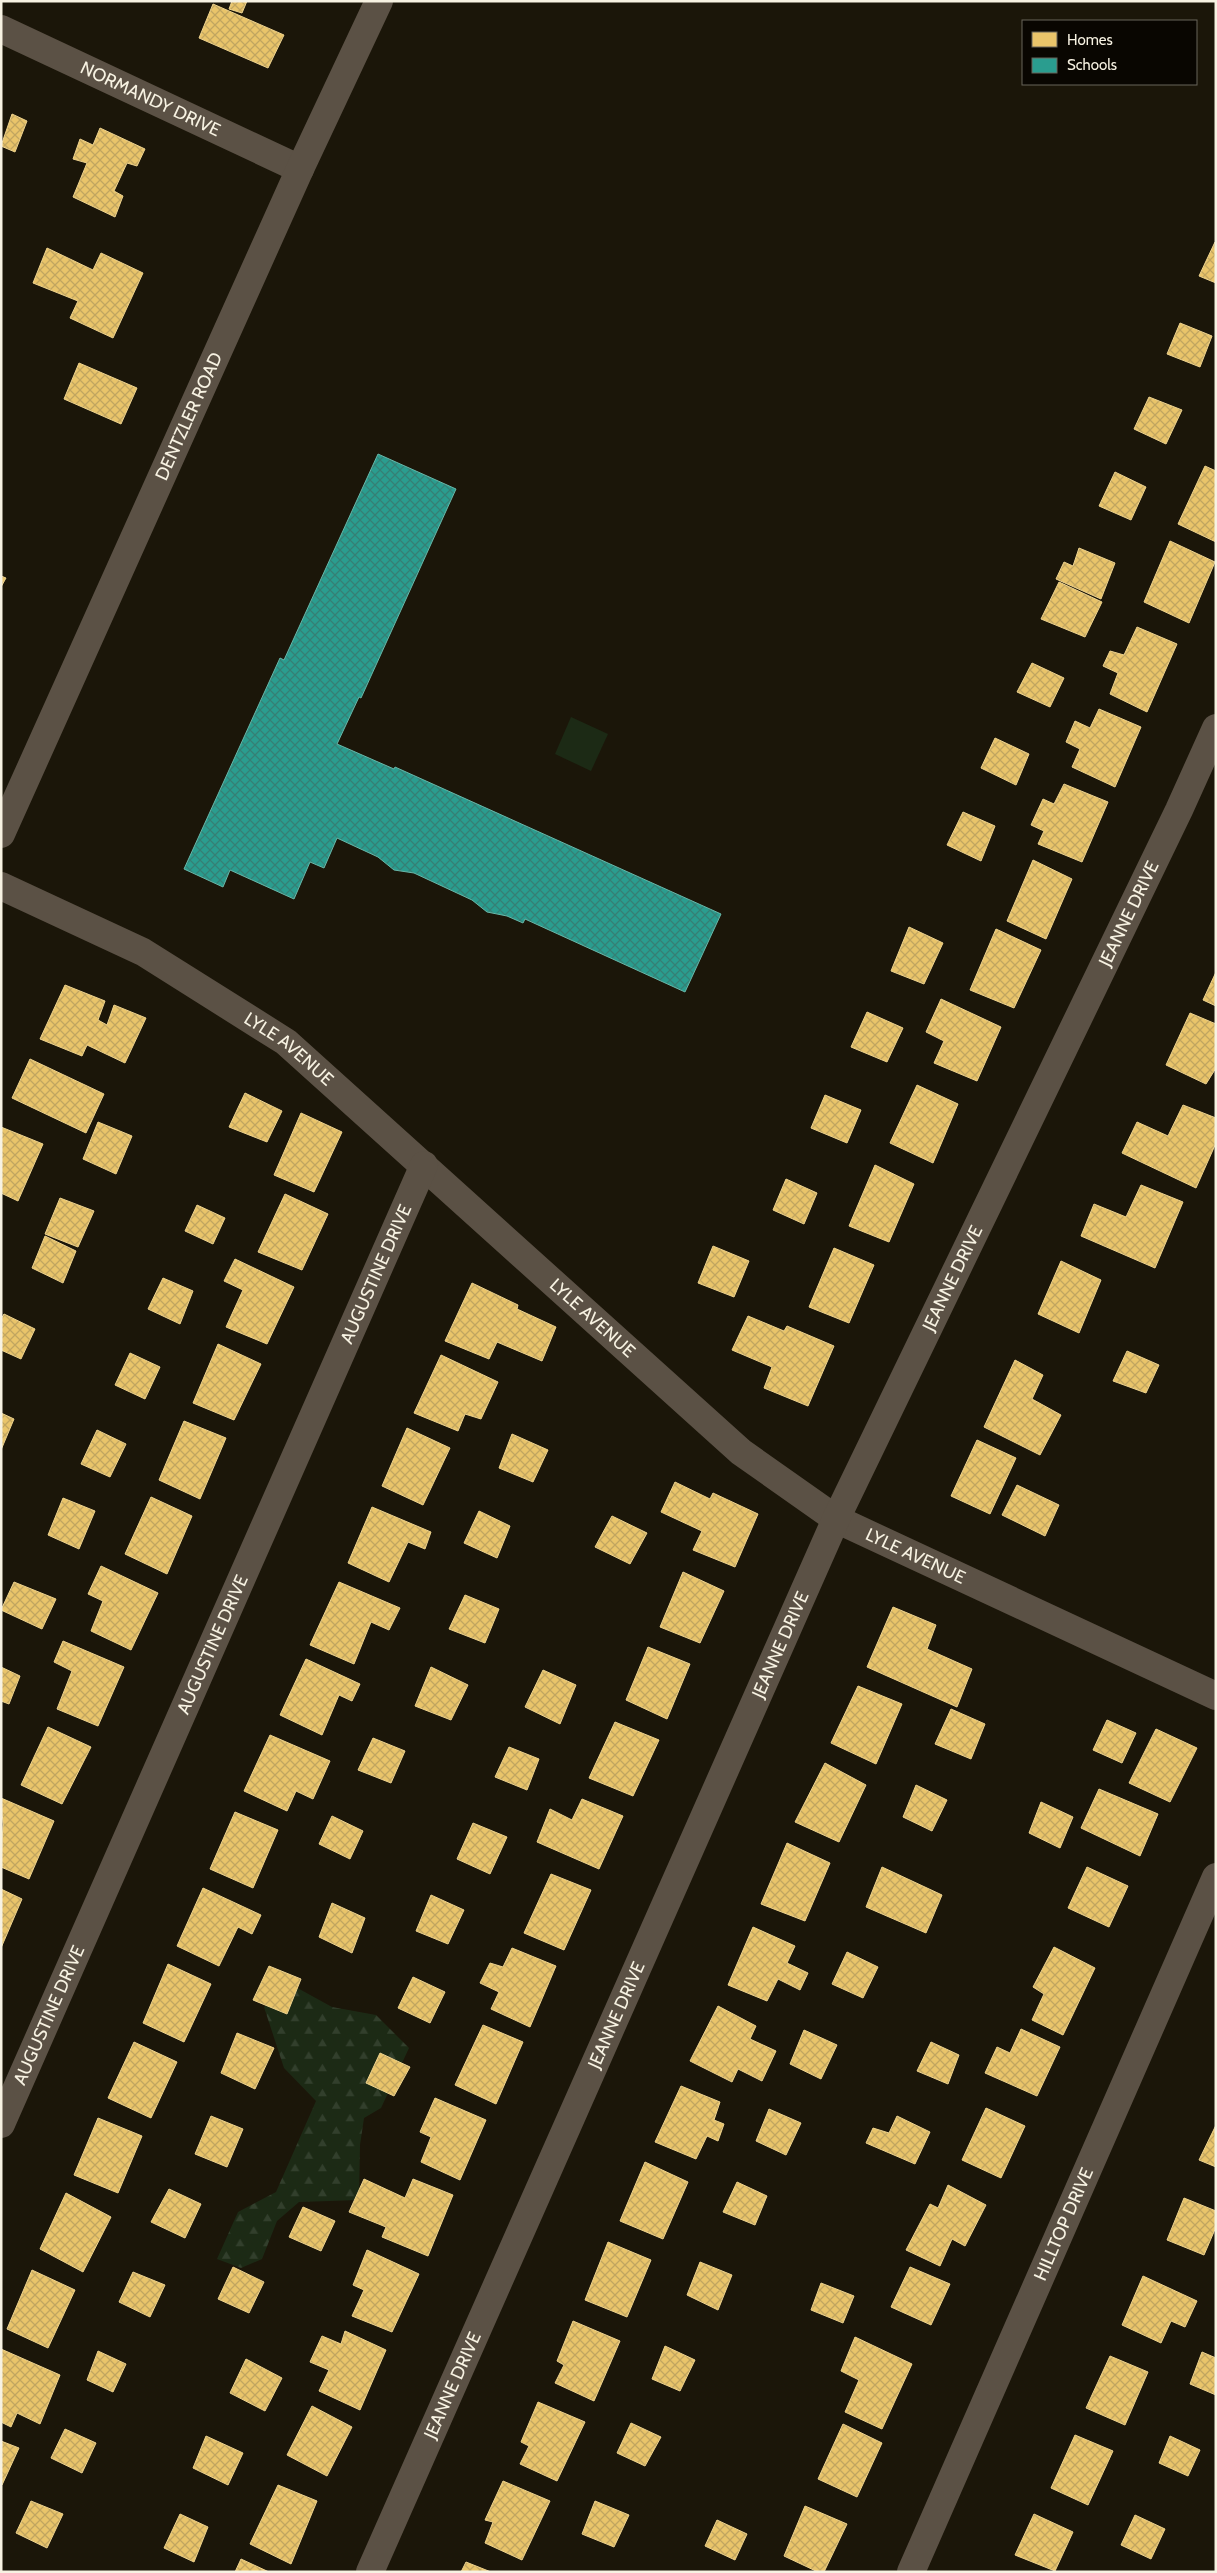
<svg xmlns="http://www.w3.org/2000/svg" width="1217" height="2573" font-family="Cabin,sans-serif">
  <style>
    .green { fill: #1c2a15 }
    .forest { fill: url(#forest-firs) }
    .homes { fill: url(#homes-cross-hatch); stroke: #edd28e }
    .schools { fill: url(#schools-cross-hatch); stroke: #68b6a8 }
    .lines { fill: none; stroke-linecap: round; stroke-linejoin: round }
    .minor { stroke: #5b5145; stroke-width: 28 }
    .labels { text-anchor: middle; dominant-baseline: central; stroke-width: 5; stroke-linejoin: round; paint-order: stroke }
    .street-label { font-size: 18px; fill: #f7f2e2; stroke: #090601 }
  </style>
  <defs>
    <pattern id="forest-firs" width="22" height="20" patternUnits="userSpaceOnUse" patternTransform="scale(1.25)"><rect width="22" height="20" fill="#1c2a15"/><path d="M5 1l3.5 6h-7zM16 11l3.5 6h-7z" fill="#323f2c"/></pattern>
    <pattern id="homes-cross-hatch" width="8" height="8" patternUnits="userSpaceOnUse" patternTransform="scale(1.25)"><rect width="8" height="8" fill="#e9c46a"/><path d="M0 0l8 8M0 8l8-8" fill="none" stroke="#c1a560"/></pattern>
    <pattern id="schools-cross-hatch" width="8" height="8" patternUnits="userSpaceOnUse" patternTransform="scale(1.25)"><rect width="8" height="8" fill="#2a9d8f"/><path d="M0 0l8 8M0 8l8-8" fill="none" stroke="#358075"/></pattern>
  </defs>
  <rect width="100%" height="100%" fill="#1b1609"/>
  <polygon class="green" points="571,717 608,734 591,771 555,754"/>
  <polygon class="forest" points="292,1985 332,2007 376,2015 409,2048 381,2108 364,2118 360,2145 359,2200 299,2202 277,2221 262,2259 241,2268 217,2259 238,2212 276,2192 316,2101 284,2068 264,2007"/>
  <g class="homes">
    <polygon points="232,1 247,1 242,13 229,9"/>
    <polygon points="213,4 284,35 268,68 199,38"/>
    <polygon points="12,114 27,121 15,152 1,146"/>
    <polygon points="100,128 145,149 137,166 127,163 114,191 123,196 115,217 73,197 87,163 73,159 80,139 93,145"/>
    <polygon points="1215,242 1216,243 1216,283 1199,276"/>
    <polygon points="47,248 93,270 101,253 143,273 113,338 70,318 78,301 33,283"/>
    <polygon points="1180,323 1212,336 1200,367 1167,354"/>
    <polygon points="79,363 137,388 121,424 64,399"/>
    <polygon points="1149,397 1182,410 1166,444 1134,429"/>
    <polygon points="1205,466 1216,471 1216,542 1178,524"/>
    <polygon points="1115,472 1146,487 1131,520 1099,506"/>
    <polygon points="1170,541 1215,562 1189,623 1144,602"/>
    <polygon points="1079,548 1115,563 1101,599 1056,579 1064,562 1073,566"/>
    <polygon points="1,576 6,578 1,587"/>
    <polygon points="1059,582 1102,602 1085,637 1041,619"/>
    <polygon points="1137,627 1177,644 1147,712 1110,694 1118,673 1103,666 1110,651 1124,655"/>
    <polygon points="1032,663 1064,678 1050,707 1017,692"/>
    <polygon points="1099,709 1141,727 1115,787 1072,767 1080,749 1066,742 1075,721 1090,728"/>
    <polygon points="995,738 1029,754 1016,785 981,768"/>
    <polygon points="1064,784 1108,802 1082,862 1038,844 1044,831 1031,825 1043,799 1054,804"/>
    <polygon points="963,812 995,826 981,861 947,845"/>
    <polygon points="1033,860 1072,879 1046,939 1007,921"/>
    <polygon points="909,927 943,943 924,984 891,971"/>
    <polygon points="996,929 1041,950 1014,1008 970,990"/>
    <polygon points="1216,972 1216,1006 1203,1000"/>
    <polygon points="65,985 105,1001 98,1020 107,1025 114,1005 146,1018 125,1063 87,1045 82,1056 40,1039"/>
    <polygon points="941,999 1001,1027 977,1081 934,1063 944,1041 926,1032"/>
    <polygon points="867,1012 903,1028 887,1062 851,1047"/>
    <polygon points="1190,1013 1216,1024 1216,1068 1206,1084 1166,1065"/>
    <polygon points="30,1059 104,1094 86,1133 12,1098"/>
    <polygon points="917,1085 958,1104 933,1163 890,1143"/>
    <polygon points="245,1093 282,1111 267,1142 229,1127"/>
    <polygon points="825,1095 861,1110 847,1143 811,1128"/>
    <polygon points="1183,1105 1216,1118 1216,1143 1196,1188 1122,1153 1137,1122 1168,1136"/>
    <polygon points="301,1113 342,1132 314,1192 274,1175"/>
    <polygon points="98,1122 132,1136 116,1174 83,1159"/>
    <polygon points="1,1127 43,1144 18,1201 1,1193"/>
    <polygon points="875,1165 914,1184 889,1242 849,1226"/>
    <polygon points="786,1179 817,1193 804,1224 773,1210"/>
    <polygon points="1141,1185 1183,1202 1155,1268 1081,1236 1094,1204 1126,1217"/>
    <polygon points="285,1194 328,1214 302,1270 258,1252"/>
    <polygon points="60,1198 94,1211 78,1247 45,1234"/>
    <polygon points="197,1205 225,1218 213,1244 185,1231"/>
    <polygon points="45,1236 76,1251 63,1283 32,1268"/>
    <polygon points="713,1246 749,1261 734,1297 698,1283"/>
    <polygon points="834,1248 874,1265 849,1323 809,1307"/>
    <polygon points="235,1259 294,1287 267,1344 226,1327 243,1290 224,1281"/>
    <polygon points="1061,1261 1101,1280 1079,1333 1038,1314"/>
    <polygon points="163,1278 193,1291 180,1324 148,1309"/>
    <polygon points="472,1283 518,1305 517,1309 556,1327 542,1361 497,1342 489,1359 445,1341"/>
    <polygon points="4,1314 35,1329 21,1359 1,1350 1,1319"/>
    <polygon points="748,1316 784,1331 787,1326 834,1346 808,1406 764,1388 772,1367 732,1350"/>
    <polygon points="218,1344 261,1364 234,1420 193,1403"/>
    <polygon points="1127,1351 1159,1365 1146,1393 1113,1381"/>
    <polygon points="130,1353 160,1367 145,1399 115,1385"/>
    <polygon points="441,1355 498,1382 481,1419 465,1414 458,1431 414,1413"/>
    <polygon points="1015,1360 1043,1375 1032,1399 1061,1415 1040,1455 984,1427"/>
    <polygon points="1,1413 14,1419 1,1450"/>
    <polygon points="184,1421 226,1438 200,1499 159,1480"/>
    <polygon points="407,1428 450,1448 423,1505 382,1486"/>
    <polygon points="97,1430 126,1444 110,1477 81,1464"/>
    <polygon points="512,1434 548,1450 533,1482 499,1468"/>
    <polygon points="977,1440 1016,1458 990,1514 951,1496"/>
    <polygon points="675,1482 710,1499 713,1493 758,1514 735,1567 693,1550 702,1531 661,1512"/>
    <polygon points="1017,1485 1059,1505 1045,1536 1002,1515"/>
    <polygon points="151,1497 192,1516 167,1574 125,1554"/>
    <polygon points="63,1498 95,1511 79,1549 48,1535"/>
    <polygon points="372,1507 431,1532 425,1549 408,1542 389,1582 348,1563"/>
    <polygon points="479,1511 510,1526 497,1558 464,1543"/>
    <polygon points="612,1516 647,1533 630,1564 595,1547"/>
    <polygon points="101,1566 158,1593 131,1650 91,1631 103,1601 88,1594"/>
    <polygon points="683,1572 724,1591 700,1643 660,1627"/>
    <polygon points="14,1582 56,1599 42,1629 1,1610"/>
    <polygon points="339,1582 400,1608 389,1630 371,1622 354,1664 310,1645"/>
    <polygon points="465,1595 499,1609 485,1643 449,1629"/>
    <polygon points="893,1607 936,1625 927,1649 972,1669 957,1707 867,1667"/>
    <polygon points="63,1641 124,1667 98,1726 57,1709 72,1671 54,1662"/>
    <polygon points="648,1647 690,1664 667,1719 626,1700"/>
    <polygon points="306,1659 360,1684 352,1701 339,1695 322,1735 280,1715"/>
    <polygon points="1,1667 20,1676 9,1704 1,1701"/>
    <polygon points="431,1667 468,1685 451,1720 415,1706"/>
    <polygon points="543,1670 576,1685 560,1724 525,1707"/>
    <polygon points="858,1686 902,1704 876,1764 831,1743"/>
    <polygon points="951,1709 985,1724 971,1759 935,1744"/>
    <polygon points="1107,1720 1136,1733 1122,1763 1093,1750"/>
    <polygon points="615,1722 659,1740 633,1796 589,1778"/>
    <polygon points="48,1727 91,1747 62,1804 21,1785"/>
    <polygon points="1156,1729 1197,1748 1170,1802 1129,1783"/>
    <polygon points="270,1735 330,1761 313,1799 296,1791 287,1811 244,1791"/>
    <polygon points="373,1738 405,1751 391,1783 358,1770"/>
    <polygon points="509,1747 539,1759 527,1790 495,1777"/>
    <polygon points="825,1763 866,1785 839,1842 795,1822"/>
    <polygon points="916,1785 947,1800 932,1831 903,1817"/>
    <polygon points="1099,1789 1158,1814 1140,1856 1081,1828"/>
    <polygon points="1,1798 54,1821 29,1879 1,1867 3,1824"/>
    <polygon points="582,1799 623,1816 599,1869 537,1842 550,1809 572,1820"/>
    <polygon points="1041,1802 1073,1817 1060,1848 1029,1833"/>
    <polygon points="235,1812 278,1830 253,1888 210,1869"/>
    <polygon points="332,1816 363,1831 350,1859 319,1844"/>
    <polygon points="473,1823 507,1837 490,1874 457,1859"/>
    <polygon points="787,1843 830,1863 805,1921 761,1904"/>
    <polygon points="882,1867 942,1895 926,1933 866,1907"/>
    <polygon points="1087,1867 1128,1886 1109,1927 1068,1908"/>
    <polygon points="551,1874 591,1890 564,1950 524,1933"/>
    <polygon points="203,1888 261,1915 252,1934 238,1927 219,1966 177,1946"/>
    <polygon points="1,1889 22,1899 1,1948"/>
    <polygon points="431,1895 464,1910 448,1944 416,1931"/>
    <polygon points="332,1903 365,1918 352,1953 319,1937"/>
    <polygon points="753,1927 795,1946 787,1963 808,1973 800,1990 778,1979 767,2001 728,1985"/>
    <polygon points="1054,1947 1095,1968 1063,2035 1032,2020 1044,1994 1033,1987"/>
    <polygon points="512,1948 556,1966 530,2027 491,2009 499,1992 480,1983 490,1963 503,1967"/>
    <polygon points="847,1952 878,1967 863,1998 832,1984"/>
    <polygon points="168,1964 211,1984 184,2042 143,2023"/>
    <polygon points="269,1966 301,1979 287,2014 253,2000"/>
    <polygon points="413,1977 445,1992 430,2023 398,2008"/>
    <polygon points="718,2006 756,2026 750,2039 776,2051 762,2081 738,2069 732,2082 690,2061"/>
    <polygon points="483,2025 523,2042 496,2104 455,2085"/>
    <polygon points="1021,2029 1060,2047 1037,2096 985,2073 997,2047 1010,2053"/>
    <polygon points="804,2030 837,2045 821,2079 790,2064"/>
    <polygon points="237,2033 274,2048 255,2089 221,2073"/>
    <polygon points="134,2042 177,2062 151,2118 108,2098"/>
    <polygon points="931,2042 959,2055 948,2084 917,2071"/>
    <polygon points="380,2053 410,2067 394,2096 366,2083"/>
    <polygon points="681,2086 720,2102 714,2120 724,2124 718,2141 707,2136 696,2159 655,2142"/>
    <polygon points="435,2098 486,2120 460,2180 421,2162 431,2137 420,2132"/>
    <polygon points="986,2108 1025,2126 1001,2178 962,2160"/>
    <polygon points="769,2109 801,2123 786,2155 756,2141"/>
    <polygon points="211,2116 243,2129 227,2167 195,2154"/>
    <polygon points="897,2116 930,2132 915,2164 866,2143 873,2128 889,2133"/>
    <polygon points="98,2118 142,2136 118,2193 74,2175"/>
    <polygon points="1216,2125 1216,2167 1199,2160"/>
    <polygon points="645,2162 688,2182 663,2239 620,2221"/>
    <polygon points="364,2179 405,2198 413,2179 453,2195 428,2256 382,2237 386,2227 349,2212"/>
    <polygon points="737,2182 767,2196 755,2225 723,2212"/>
    <polygon points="948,2185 986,2205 965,2246 952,2239 940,2266 906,2250 930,2204 938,2208"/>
    <polygon points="169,2189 201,2204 185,2238 151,2222"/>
    <polygon points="66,2193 111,2217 83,2272 40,2249"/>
    <polygon points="1184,2198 1216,2211 1216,2227 1204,2255 1167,2240"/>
    <polygon points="303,2207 335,2221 321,2251 289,2237"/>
    <polygon points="608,2242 651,2260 627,2317 585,2300"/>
    <polygon points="367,2250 419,2274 392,2332 352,2316 364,2290 353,2285"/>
    <polygon points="700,2262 732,2275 718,2310 687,2295"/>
    <polygon points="233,2267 264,2282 249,2313 218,2299"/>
    <polygon points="910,2267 950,2284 931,2325 891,2307"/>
    <polygon points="32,2270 75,2290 48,2348 7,2329"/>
    <polygon points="133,2272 165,2285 150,2317 119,2302"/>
    <polygon points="1143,2276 1197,2301 1185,2327 1171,2321 1161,2343 1122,2325"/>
    <polygon points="821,2283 854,2296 843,2323 811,2310"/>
    <polygon points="573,2321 620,2341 594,2401 555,2383 564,2365 557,2361"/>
    <polygon points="345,2331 386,2350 360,2410 319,2391 329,2370 310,2362 322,2336 341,2344"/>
    <polygon points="855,2337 912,2364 882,2429 845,2412 859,2380 841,2371"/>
    <polygon points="665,2346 695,2360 680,2391 652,2379"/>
    <polygon points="1,2349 60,2375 40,2424 17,2413 11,2427 1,2422"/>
    <polygon points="98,2351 126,2364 113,2392 87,2380"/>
    <polygon points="1202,2352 1216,2358 1216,2395 1190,2384"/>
    <polygon points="1110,2356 1148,2372 1125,2425 1086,2408"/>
    <polygon points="246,2359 282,2378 265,2411 230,2393"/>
    <polygon points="538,2402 585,2422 557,2481 520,2464 529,2446 521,2442"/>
    <polygon points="312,2406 352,2427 327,2476 287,2455"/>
    <polygon points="631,2423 661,2437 645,2466 617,2453"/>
    <polygon points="843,2424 882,2443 857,2497 818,2479"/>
    <polygon points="65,2429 96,2443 82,2473 51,2458"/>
    <polygon points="1075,2435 1113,2451 1088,2505 1051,2488"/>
    <polygon points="206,2436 243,2453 228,2485 193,2468"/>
    <polygon points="1170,2436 1200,2450 1188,2476 1159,2463"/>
    <polygon points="1,2441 19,2448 2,2485 1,2485"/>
    <polygon points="503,2481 550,2501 522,2560 485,2543 493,2522 485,2520"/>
    <polygon points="278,2485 317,2501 291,2564 250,2544"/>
    <polygon points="31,2501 63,2514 47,2548 16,2533"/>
    <polygon points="595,2501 629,2515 614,2547 582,2534"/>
    <polygon points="805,2506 847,2524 824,2572 818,2572 784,2556"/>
    <polygon points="180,2514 208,2527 194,2562 164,2548"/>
    <polygon points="1034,2514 1073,2532 1055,2571 1015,2555"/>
    <polygon points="1135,2515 1165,2529 1151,2559 1121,2545"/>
    <polygon points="717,2520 747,2534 735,2560 705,2546"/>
    <polygon points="241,2559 269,2572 235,2572"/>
    <polygon points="466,2562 491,2572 461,2572"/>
  </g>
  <polygon class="schools" points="378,454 456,489 361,698 359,697 337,744 394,769 395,767 721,914 685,992 525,919 523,923 507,916 487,912 472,900 414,873 394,870 378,857 337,838 324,868 310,862 294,899 230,870 223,887 184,869 280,658 284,660"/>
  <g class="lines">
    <g class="minor">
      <path id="s1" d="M 1,29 L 300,169"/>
      <path id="s2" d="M 1,834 L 300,169 L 379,1"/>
      <path id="s3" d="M 1,886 L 143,952 L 286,1042 L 741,1452 L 836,1519 L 1216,1696"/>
      <path id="s4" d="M 1,2124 L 424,1165"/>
      <path id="s5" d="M 370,2572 L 836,1519 L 1179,810 L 1216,728"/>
      <path id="s6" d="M 911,2572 L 1216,1877"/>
    </g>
  </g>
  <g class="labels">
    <g class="street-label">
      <text stroke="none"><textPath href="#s1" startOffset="165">NORMANDY DRIVE</textPath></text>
      <text stroke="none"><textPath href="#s2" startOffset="458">DENTZLER ROAD</textPath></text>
      <text stroke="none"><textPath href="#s5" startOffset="1824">JEANNE DRIVE</textPath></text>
      <text stroke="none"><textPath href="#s3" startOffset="332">LYLE AVENUE</textPath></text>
      <text stroke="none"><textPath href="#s4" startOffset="929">AUGUSTINE DRIVE</textPath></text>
      <text stroke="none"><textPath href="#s5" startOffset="1419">JEANNE DRIVE</textPath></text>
      <text stroke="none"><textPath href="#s3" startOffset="738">LYLE AVENUE</textPath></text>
      <text stroke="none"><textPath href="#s3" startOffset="1142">LYLE AVENUE</textPath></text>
      <text stroke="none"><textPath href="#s4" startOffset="524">AUGUSTINE DRIVE</textPath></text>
      <text stroke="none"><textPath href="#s5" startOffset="1014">JEANNE DRIVE</textPath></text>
      <text stroke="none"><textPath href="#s4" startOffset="119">AUGUSTINE DRIVE</textPath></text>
      <text stroke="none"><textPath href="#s5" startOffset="609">JEANNE DRIVE</textPath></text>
      <text stroke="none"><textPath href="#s6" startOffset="380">HILLTOP DRIVE</textPath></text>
      <text stroke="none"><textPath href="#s5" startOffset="204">JEANNE DRIVE</textPath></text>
    </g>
  </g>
  <rect width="1217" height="2573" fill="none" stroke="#f7f2e2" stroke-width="5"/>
  <rect x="1022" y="20" width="175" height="65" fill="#090601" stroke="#68645b"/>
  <rect x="1032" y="32" width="25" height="15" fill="#e9c46a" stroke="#68645b"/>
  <text x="1067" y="45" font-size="15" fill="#f7f2e2">Homes</text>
  <rect x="1032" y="58" width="25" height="15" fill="#2a9d8f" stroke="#68645b"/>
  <text x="1067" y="70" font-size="15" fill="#f7f2e2">Schools</text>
</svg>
